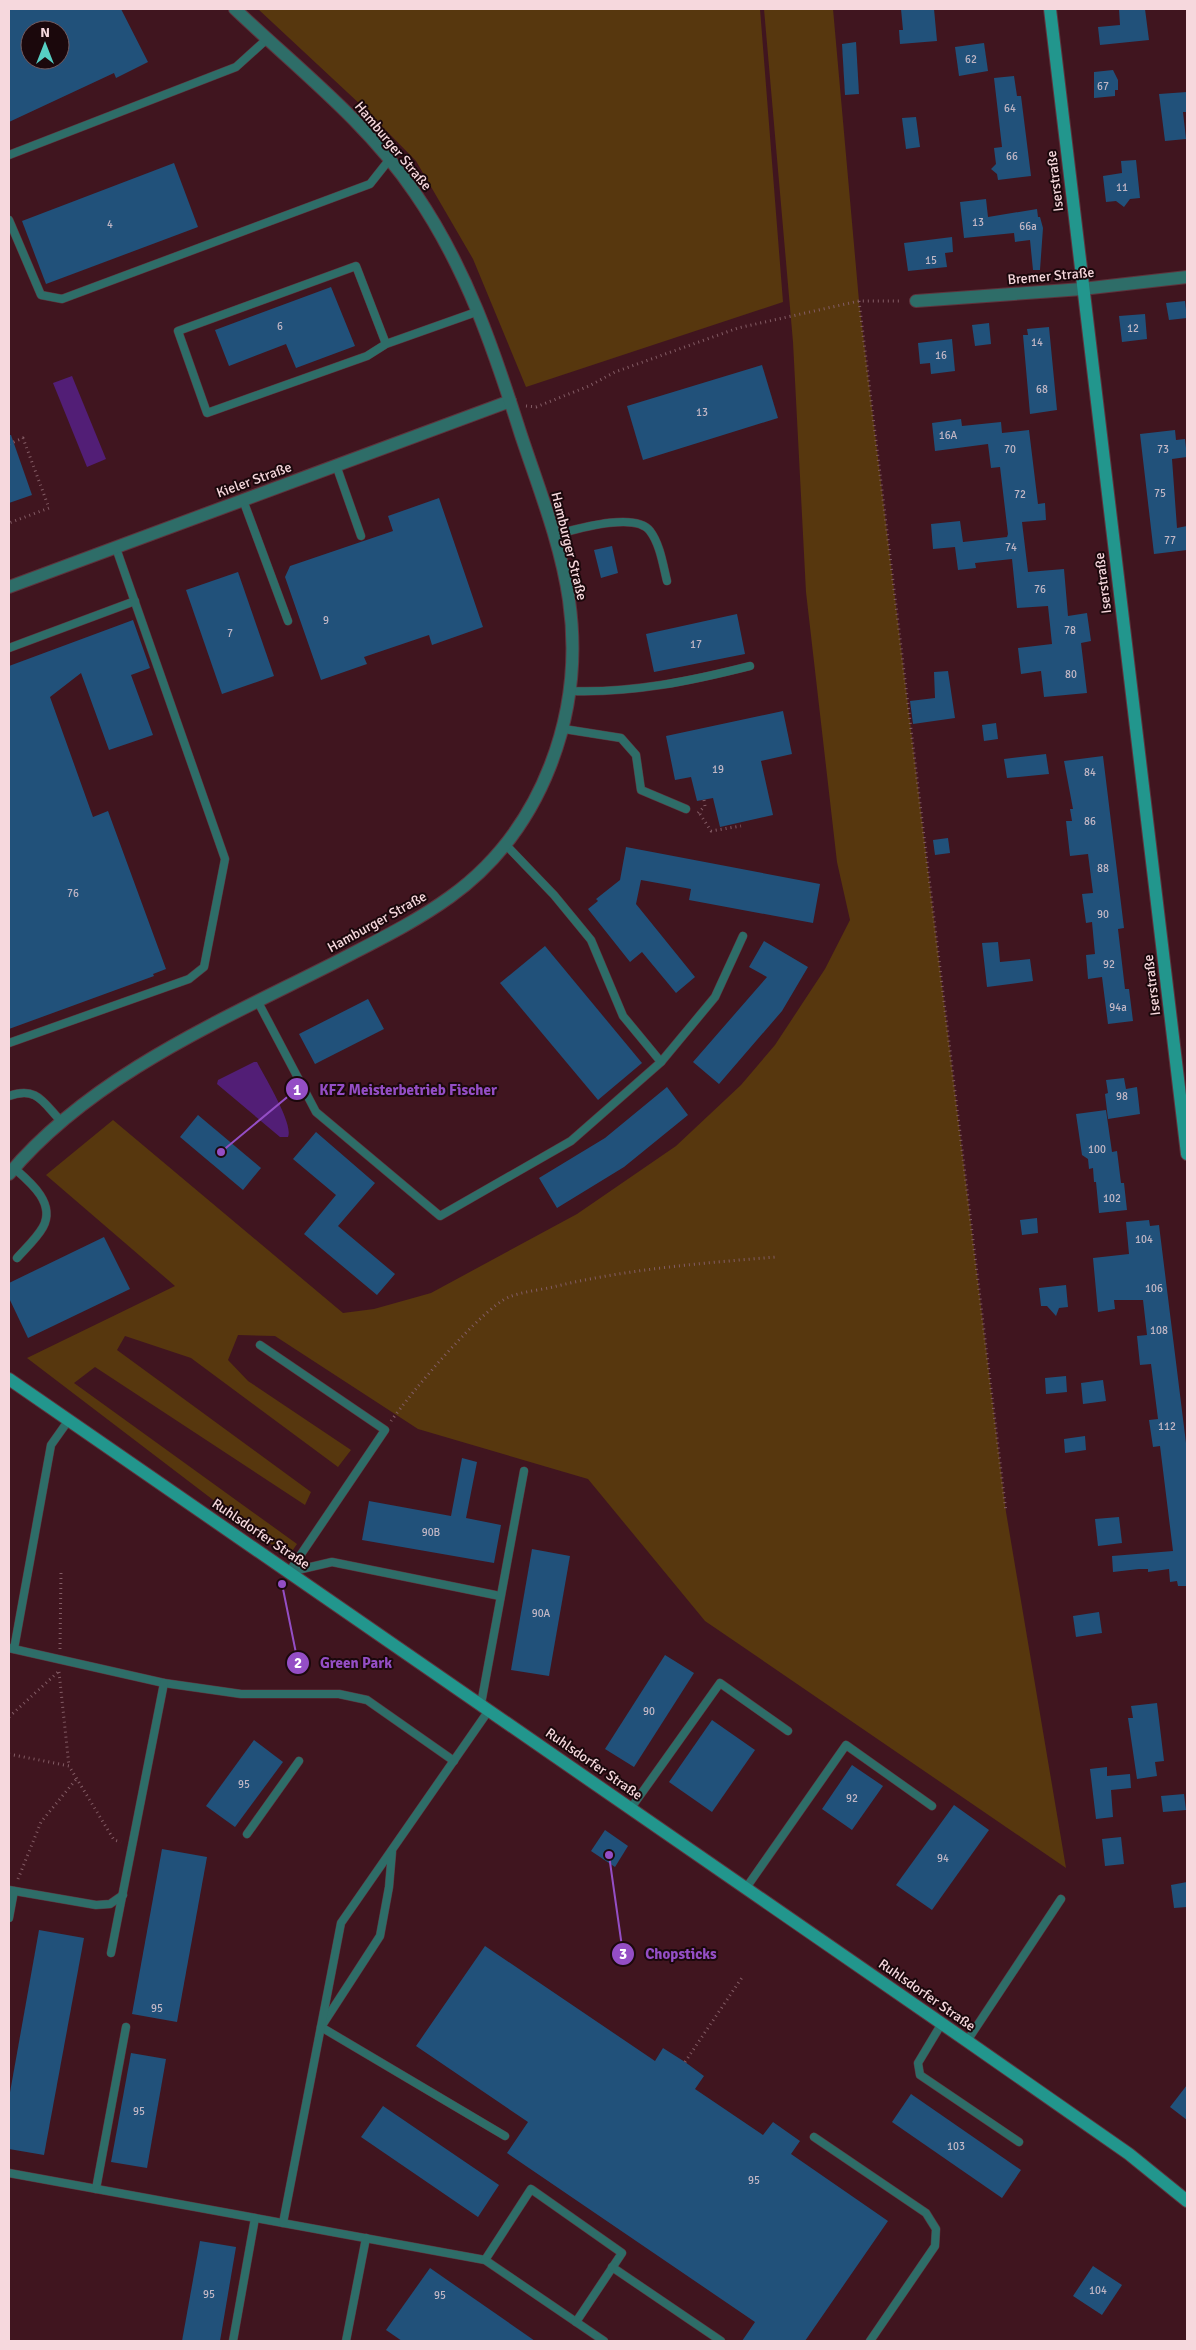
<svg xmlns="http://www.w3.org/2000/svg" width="1196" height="2350" font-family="Signika,sans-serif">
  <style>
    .green { fill: #57370e }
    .water { fill: #521e76 }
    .building { fill: #21517a; fill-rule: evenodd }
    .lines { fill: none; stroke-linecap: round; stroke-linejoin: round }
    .lane-casing { stroke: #5d343d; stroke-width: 9 }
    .street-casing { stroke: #5d343d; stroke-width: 14 }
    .secondary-casing { stroke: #5d343d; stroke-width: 14 }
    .path { stroke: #835c65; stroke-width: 3; stroke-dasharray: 1 4; stroke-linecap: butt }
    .lane { stroke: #2e6d68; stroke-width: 8 }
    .street { stroke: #2e6d68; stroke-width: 12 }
    .secondary { stroke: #22968d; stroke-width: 12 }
    .labels { text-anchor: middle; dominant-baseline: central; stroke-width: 4; stroke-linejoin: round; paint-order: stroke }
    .number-label { font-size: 11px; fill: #c1b6c4 }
    .street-label { font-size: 14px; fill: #f6d8dd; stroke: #1b080c }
    .leader { fill: none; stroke: #944ec5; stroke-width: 2 }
    .callout-dot { fill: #944ec5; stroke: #1b080c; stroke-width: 2 }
    .mark-label { font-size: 15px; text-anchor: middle; font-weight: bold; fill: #fff }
    .callout-label { font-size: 15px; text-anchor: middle; font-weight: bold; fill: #944ec5; stroke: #1b080c; stroke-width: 4; stroke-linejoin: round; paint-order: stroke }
  </style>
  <rect width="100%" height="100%" fill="#40151f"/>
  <g class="green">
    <polygon points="258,9 760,9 783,302 526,387 473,259 416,161 362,106"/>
    <polygon points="764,9 833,9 859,301 1006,1512 1066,1868 705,1621 588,1479 418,1429 275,1336 238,1335 228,1360 248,1381 351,1450 338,1467 191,1358 125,1336 117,1350 311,1492 305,1505 95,1367 74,1383 297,1544 288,1557 27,1358 175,1286 46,1175 113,1120 343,1313 374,1309 431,1293 577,1214 676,1146 741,1085 775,1045 825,969 850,920 837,862 806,592 793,342"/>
  </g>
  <g class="water">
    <polygon points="72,376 106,459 87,467 53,383"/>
    <path d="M 254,1062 L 257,1062 C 264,1076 294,1124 288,1137 L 280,1137 L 217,1084 L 218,1080 Z"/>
  </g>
  <g class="building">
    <path d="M 9,9 L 121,9 L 148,62 L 116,78 L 114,73 L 9,122 ZM 30,30 L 60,30 L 60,60 L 30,60 Z"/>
    <polygon points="901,9 934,9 937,41 900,44 899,30 903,30"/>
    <polygon points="1119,9 1145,9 1149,40 1100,45 1098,27 1120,25"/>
    <polygon points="856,42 859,94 845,95 842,44"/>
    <polygon points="984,43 988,71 959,76 955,47"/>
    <polygon points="1113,70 1118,80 1118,90 1115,90 1115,96 1094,98 1094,72"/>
    <polygon points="1014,76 1017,96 1021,96 1031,176 998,180 997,174 991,169 996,164 994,148 1002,147 994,78"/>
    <polygon points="1187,92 1187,112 1183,112 1186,139 1165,141 1159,94"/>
    <polygon points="916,117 920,147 906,149 902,118"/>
    <polygon points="1136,160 1140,198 1130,199 1124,207 1116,201 1106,202 1103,176 1122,173 1121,161"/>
    <polygon points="174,163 198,227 46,284 22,221"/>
    <polygon points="986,199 988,217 1037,209 1038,217 1040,217 1043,228 1040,270 1033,270 1030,240 1015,242 1014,233 964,238 960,202"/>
    <polygon points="952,237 953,252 945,253 947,267 908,271 904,243"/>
    <polygon points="331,287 355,346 296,368 286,344 229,366 215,330"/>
    <polygon points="1185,301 1187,318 1169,320 1166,303"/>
    <polygon points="1145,314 1147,339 1122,342 1119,316"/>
    <polygon points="989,323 991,344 975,346 972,325"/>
    <polygon points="1049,327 1057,410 1030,414 1023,335 1028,335 1027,329"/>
    <polygon points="952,339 955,371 931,374 930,363 920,364 918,343"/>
    <polygon points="762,365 778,418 643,460 627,406"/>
    <polygon points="961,419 962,426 1001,422 1002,433 1029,430 1038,504 1045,503 1046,520 1022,522 1028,572 1064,569 1068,616 1087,613 1091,641 1081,643 1087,693 1044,697 1041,671 1021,674 1018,648 1052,644 1048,606 1017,608 1012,559 975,563 976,568 958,570 955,547 933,549 931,524 960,521 963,542 1007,537 1008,534 1000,467 991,468 988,444 935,451 932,423"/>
    <polygon points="1175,430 1176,440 1185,439 1187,457 1172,459 1177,528 1187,526 1187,550 1154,554 1140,434"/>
    <polygon points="9,435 11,435 32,495 9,503"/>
    <polygon points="439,498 483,627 432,645 429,635 364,657 367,664 321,680 285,577 290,566 393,531 388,516"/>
    <polygon points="612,546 618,573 601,578 594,550"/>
    <polygon points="238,572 274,676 222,694 186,590"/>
    <polygon points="737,614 745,654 654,672 646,634"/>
    <polygon points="133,620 150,668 131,675 153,735 109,750 81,673 50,697 93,817 108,811 166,969 153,974 154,976 9,1029 9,666"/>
    <polygon points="948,671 955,718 913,724 910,701 935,698 934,672"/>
    <polygon points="783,711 792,754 761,761 773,815 720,827 713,798 697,801 691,777 675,780 666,736"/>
    <polygon points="996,723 998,739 984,741 982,725"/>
    <polygon points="1046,754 1049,774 1007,778 1004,759"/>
    <polygon points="1103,756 1124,928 1118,929 1125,989 1129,989 1133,1021 1108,1024 1102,977 1088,979 1086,955 1095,954 1092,922 1086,923 1082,894 1093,893 1088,854 1070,856 1066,821 1072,821 1070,809 1073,809 1064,761"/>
    <polygon points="948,838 950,853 935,855 933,840"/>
    <polygon points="626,847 820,884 813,923 689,900 691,889 641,880 636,904 695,977 676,993 642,952 630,962 588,909 598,901 596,899 620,880"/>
    <polygon points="764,941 808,967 782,1011 719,1084 693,1062 767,977 749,967"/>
    <polygon points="998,942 1000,962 1030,959 1033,981 987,987 982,943"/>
    <polygon points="545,946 642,1063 598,1100 500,983"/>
    <polygon points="368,999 384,1029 315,1064 299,1034"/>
    <polygon points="1124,1078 1126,1089 1137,1087 1140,1114 1108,1119 1105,1094 1108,1093 1106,1080"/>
    <polygon points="667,1087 688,1115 624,1167 557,1208 539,1178 605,1138"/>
    <polygon points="1106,1110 1112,1152 1117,1151 1121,1183 1124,1183 1127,1210 1099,1213 1096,1182 1094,1182 1093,1168 1089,1169 1088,1159 1082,1155 1076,1114"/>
    <polygon points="198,1115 261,1168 243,1190 180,1137"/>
    <polygon points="316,1132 375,1183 338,1226 395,1274 377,1295 304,1234 336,1195 293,1159"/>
    <polygon points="1037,1218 1038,1233 1022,1235 1020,1220"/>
    <polygon points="1149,1220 1150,1226 1159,1225 1186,1443 1187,1586 1178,1586 1177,1581 1170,1582 1169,1569 1148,1572 1148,1569 1139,1569 1113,1572 1112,1556 1173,1551 1160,1446 1153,1447 1149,1420 1158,1419 1151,1364 1140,1365 1137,1336 1147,1335 1143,1300 1114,1300 1115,1309 1098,1312 1093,1258 1129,1254 1126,1222"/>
    <polygon points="104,1237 130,1289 28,1338 9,1298 9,1283"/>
    <polygon points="1066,1285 1068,1307 1059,1308 1056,1316 1047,1306 1041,1306 1039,1288"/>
    <polygon points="1066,1376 1067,1392 1046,1394 1045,1378"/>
    <polygon points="1103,1380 1106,1401 1083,1404 1081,1383"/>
    <polygon points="1085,1436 1086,1450 1065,1453 1064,1439"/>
    <polygon points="462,1458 477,1462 466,1518 501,1525 494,1563 362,1540 369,1501 451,1516"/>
    <polygon points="1119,1517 1122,1543 1098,1546 1095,1519"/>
    <polygon points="532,1549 570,1556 549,1676 511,1670"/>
    <polygon points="1099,1612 1102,1633 1076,1637 1073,1616"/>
    <polygon points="665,1655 694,1673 634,1767 605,1749"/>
    <polygon points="1157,1703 1164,1761 1155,1762 1157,1776 1137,1779 1128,1718 1133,1718 1131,1706"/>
    <polygon points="712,1720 755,1750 712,1812 669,1782"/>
    <polygon points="254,1740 283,1762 235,1827 206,1806"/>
    <polygon points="852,1765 883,1786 852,1830 822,1809"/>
    <polygon points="1107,1767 1107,1776 1130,1774 1131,1788 1111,1790 1113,1817 1096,1819 1090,1769"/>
    <polygon points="1184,1794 1186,1810 1163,1812 1161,1796"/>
    <polygon points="954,1805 989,1830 932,1910 896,1885"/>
    <polygon points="605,1830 628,1846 615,1867 591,1851"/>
    <polygon points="1121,1837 1124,1864 1105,1866 1102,1839"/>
    <polygon points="162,1849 207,1857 177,2022 132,2014"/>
    <polygon points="1187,1882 1187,1907 1174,1908 1171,1885"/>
    <polygon points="39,1930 84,1938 44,2155 9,2149 9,2098"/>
    <polygon points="485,1946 655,2061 663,2048 685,2062 704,2076 695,2089 763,2135 773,2122 800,2141 791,2154 888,2221 805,2341 742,2341 755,2322 507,2153 528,2122 416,2046"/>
    <polygon points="131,2053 166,2059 147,2168 111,2162"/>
    <polygon points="1187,2085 1187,2120 1170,2107"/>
    <polygon points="911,2094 1021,2170 1002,2198 892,2122"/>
    <polygon points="383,2106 499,2185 478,2217 361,2137"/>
    <polygon points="200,2241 236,2247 220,2341 182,2341"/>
    <polygon points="1093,2266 1122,2285 1102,2315 1073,2296"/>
    <polygon points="430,2268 535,2341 402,2341 386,2330"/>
  </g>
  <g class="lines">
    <defs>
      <g id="lane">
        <polyline points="9,155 236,67 267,39"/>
        <polyline points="9,220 41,295 62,299 370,184 389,160"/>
        <polyline points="386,344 356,266 178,331 207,413 367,356 386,344 479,311"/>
        <polyline points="336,465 361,536"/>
        <polyline points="243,500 288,621"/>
        <path d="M 554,535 C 574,530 635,511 650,531 C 660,544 663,565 667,581"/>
        <polyline points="9,648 135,601"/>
        <path d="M 571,691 C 633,693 691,681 750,666"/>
        <polyline points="564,729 621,738 636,755 641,790 686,809"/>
        <polyline points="505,844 554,895 591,940 623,1016 661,1062"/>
        <polyline points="258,1002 316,1112 440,1216 571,1141 661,1062 715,997 743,936"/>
        <polyline points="9,1043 189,979 204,967 225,859 116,548"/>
        <path d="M 9,1096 C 38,1086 43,1103 62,1122"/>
        <path d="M 14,1168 C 30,1182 56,1203 43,1227 C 37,1238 25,1249 17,1258"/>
        <polyline points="260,1345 385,1430 289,1572"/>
        <polyline points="289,1572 332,1562 500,1596"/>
        <polyline points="9,1648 164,1683 241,1694 339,1694 367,1700 454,1761"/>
        <polyline points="14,1649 51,1445 68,1421"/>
        <polyline points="481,1704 524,1471"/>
        <polyline points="631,1808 720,1683 788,1731"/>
        <polyline points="247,1834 299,1761"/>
        <polyline points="392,1852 389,1887 380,1936 321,2027 505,2136"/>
        <polyline points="746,1888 846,1745 932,1806"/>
        <polyline points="9,1890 96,1905 110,1904 123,1895"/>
        <polyline points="9,1918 14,1891"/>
        <polyline points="111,1953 164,1683"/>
        <polyline points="942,2023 918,2063 920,2075 1019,2142"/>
        <polyline points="967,2041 1061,1899"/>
        <polyline points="814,2137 926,2213 936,2229 935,2246 870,2341"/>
        <polyline points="9,2173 485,2260 604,2341"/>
        <polyline points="96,2189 126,2027"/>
        <polyline points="283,2223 341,1923 489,1710"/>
        <polyline points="485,2260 531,2189 622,2253 576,2322"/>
        <polyline points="612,2267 721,2341"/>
        <polyline points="233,2341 255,2218"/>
        <polyline points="346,2341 366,2238"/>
      </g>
      <g id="street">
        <polyline points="916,301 1082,289 1187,277"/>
        <polyline points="9,587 510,401"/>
        <path d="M 9,1174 C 92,1075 222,1020 334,963 C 374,942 414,923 450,897 C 543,830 585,712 569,600 C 561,544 539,489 521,435 C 494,350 466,267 415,193 C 367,122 297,68 235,9"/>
      </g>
      <g id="secondary">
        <polyline points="1050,9 1187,1154"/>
        <polyline points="9,1379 967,2041 1129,2154 1187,2201"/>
      </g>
    </defs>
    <use href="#lane" class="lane-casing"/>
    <use href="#street" class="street-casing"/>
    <use href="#secondary" class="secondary-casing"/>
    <g class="path">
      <polyline points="859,301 1006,1512"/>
      <polyline points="526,406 536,407 589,386 615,372 738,328 859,301 902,301"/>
      <polyline points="9,444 23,438 49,508 9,523"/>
      <polyline points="698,813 705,806 704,800"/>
      <polyline points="700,814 711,831 741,826"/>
      <path d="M 391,1421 C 410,1394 481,1309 509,1297 C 524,1291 542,1290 557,1286 C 629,1269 703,1263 776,1257"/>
      <polyline points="60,1649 61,1572"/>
      <polyline points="59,1672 69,1766"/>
      <polyline points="9,1717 58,1672"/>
      <polyline points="9,1754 69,1766 114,1840 121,1842"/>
      <polyline points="18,1879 41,1822 78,1777"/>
      <polyline points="685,2062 743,1976"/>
    </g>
    <use href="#lane" class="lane"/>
    <use href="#street" class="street"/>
    <use href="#secondary" class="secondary"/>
  </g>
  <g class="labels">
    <g class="number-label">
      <text x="971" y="59">62</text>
      <text x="1103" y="86">67</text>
      <text x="1010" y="108">64</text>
      <text x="1012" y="156">66</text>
      <text x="1122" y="187">11</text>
      <text x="978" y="222">13</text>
      <text x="110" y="224">4</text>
      <text x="1028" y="226">66a</text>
      <text x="931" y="260">15</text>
      <text x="280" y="326">6</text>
      <text x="1133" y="328">12</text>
      <text x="1037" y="342">14</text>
      <text x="941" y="355">16</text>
      <text x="1042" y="389">68</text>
      <text x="702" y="412">13</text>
      <text x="948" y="435">16A</text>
      <text x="1010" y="449">70</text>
      <text x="1163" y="449">73</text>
      <text x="1160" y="493">75</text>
      <text x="1020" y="494">72</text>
      <text x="1170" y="540">77</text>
      <text x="1011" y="547">74</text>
      <text x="1040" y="589">76</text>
      <text x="326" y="620">9</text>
      <text x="1070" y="630">78</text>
      <text x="230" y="633">7</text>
      <text x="696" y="644">17</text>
      <text x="1071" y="674">80</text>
      <text x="718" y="769">19</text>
      <text x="1090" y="772">84</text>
      <text x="1090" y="821">86</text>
      <text x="1103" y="868">88</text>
      <text x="73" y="893">76</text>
      <text x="1103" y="914">90</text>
      <text x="1109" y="964">92</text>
      <text x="1118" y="1007">94a</text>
      <text x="1122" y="1096">98</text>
      <text x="1097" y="1149">100</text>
      <text x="1112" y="1198">102</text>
      <text x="1144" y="1239">104</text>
      <text x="1154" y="1288">106</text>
      <text x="1159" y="1330">108</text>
      <text x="1167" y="1426">112</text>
      <text x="431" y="1532">90B</text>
      <text x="541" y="1613">90A</text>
      <text x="649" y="1711">90</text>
      <text x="244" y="1784">95</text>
      <text x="852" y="1798">92</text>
      <text x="943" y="1858">94</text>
      <text x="157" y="2008">95</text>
      <text x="139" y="2111">95</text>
      <text x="956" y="2146">103</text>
      <text x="754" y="2180">95</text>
      <text x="1098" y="2290">104</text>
      <text x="209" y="2294">95</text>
      <text x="440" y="2295">95</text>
    </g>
    <g class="street-label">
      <text transform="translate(393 146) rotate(50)">Hamburger Straße</text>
      <text transform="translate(1055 181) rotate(-97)">Iserstraße</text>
      <text transform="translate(1051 276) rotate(-5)">Bremer Straße</text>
      <text transform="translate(254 480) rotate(-20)">Kieler Straße</text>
      <text transform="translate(569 546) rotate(76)">Hamburger Straße</text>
      <text transform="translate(1103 583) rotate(-97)">Iserstraße</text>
      <text transform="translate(377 922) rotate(-29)">Hamburger Straße</text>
      <text transform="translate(1152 985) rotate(-97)">Iserstraße</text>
      <text transform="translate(261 1534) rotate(34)">Ruhlsdorfer Straße</text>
      <text transform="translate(594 1764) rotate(35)">Ruhlsdorfer Straße</text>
      <text transform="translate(927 1995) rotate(35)">Ruhlsdorfer Straße</text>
    </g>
  </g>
  <path class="leader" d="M221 1152L297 1089M282 1584L298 1663M609 1855L623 1954"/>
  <g class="callout-dot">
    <circle cx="221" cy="1152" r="5"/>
    <circle cx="282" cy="1584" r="5"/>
    <circle cx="609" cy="1855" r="5"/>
    <circle cx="297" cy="1089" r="12"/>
    <circle cx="298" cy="1663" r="12"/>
    <circle cx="623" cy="1954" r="12"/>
  </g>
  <g class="mark-label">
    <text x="297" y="1095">1</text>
    <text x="298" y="1668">2</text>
    <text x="623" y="1959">3</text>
  </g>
  <g class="callout-label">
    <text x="408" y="1095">KFZ Meisterbetrieb Fischer</text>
    <text x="356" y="1668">Green Park</text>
    <text x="681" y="1959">Chopsticks</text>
  </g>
  <rect width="1196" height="2350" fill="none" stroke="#f6d8dd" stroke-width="20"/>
  <g transform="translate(45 45)"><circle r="24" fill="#1b080c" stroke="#735b60"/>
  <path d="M0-4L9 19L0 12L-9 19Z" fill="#56cec3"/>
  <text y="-8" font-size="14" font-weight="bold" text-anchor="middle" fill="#f6d8dd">N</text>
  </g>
</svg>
